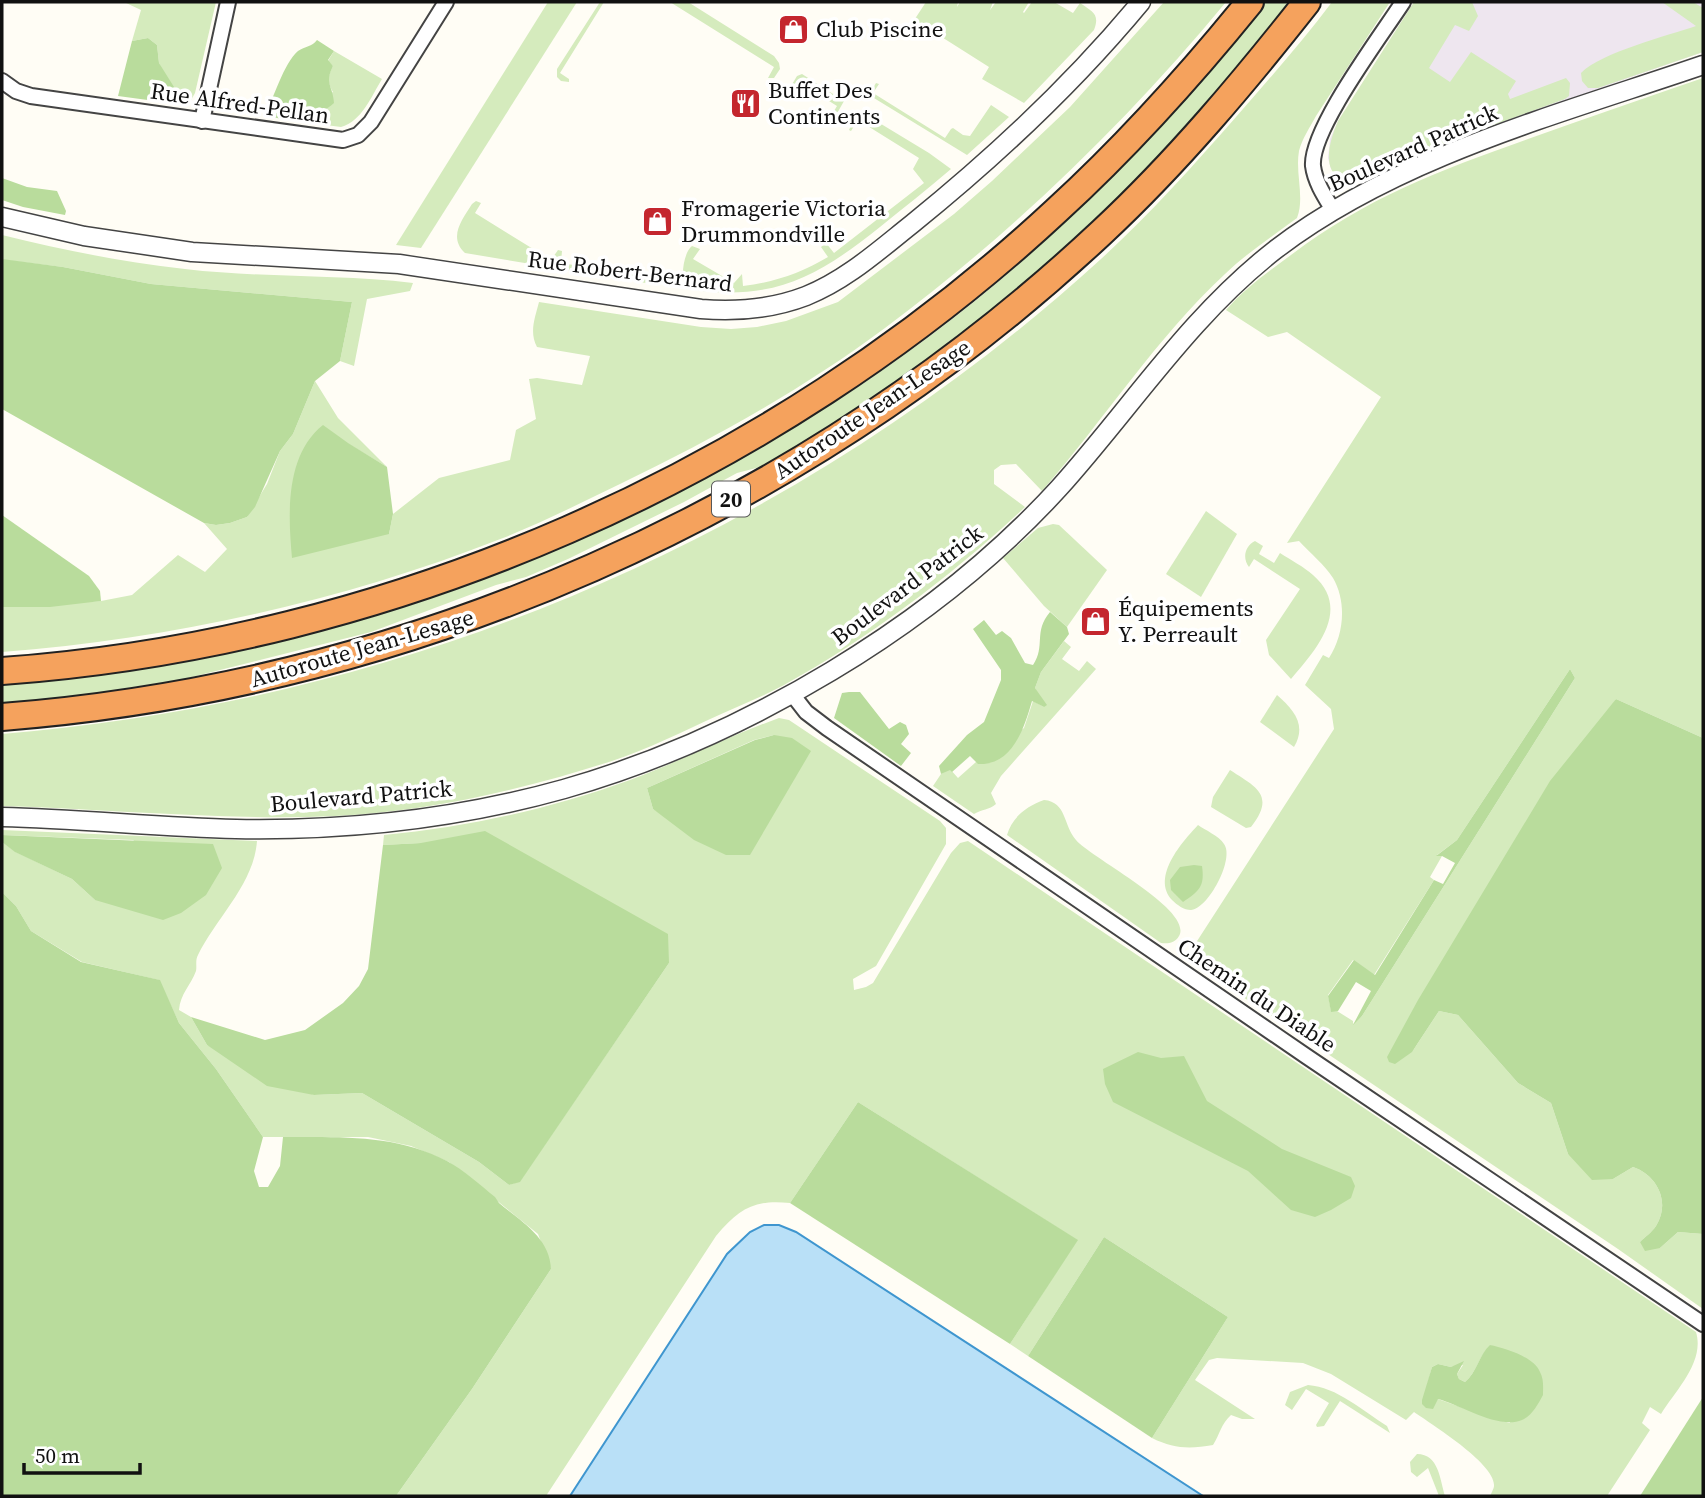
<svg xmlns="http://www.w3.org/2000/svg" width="1705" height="1498" font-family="'Source Serif 4',serif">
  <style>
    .industrial { fill: #eee6ef }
    .green { fill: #d5ebbd; fill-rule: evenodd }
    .forest { fill: #b9dc9c }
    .water { fill: #b9e0f7; stroke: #3f96cf; stroke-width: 2 }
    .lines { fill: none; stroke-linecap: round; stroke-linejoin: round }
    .minor-casing { stroke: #444; stroke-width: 18 }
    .tertiary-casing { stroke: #444; stroke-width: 21 }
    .motorway-casing { stroke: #222; stroke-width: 30 }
    .minor { stroke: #fff; stroke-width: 14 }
    .tertiary { stroke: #fff; stroke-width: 18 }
    .motorway { stroke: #f5a25d; stroke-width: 26 }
    .labels { text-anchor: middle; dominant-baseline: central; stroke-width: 7; stroke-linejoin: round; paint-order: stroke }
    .shield { fill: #fff; stroke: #585858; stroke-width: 2 }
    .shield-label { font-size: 21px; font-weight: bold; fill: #111 }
    .poi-label { font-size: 23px; fill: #111; stroke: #fff; text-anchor: start }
    .street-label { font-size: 23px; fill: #111; stroke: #fff }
  </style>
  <rect width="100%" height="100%" fill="#fffdf5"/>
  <polygon class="industrial" points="1414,2 1703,2 1703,52 1439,145 1361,181 1351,182 1340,178 1331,169 1328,158 1330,139 1338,121"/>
  <g class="green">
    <polygon points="124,2 216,2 195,93 190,102 181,105 155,101 159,98 174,97 159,63 157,45 148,38 132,41 141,10"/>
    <polygon points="548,2 577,2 421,248 396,245"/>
    <polygon points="600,2 604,2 560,73 569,79 569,82 561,81 557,77 557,69"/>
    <polygon points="670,2 688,2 774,56 779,63 780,69 774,78 768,78 774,67"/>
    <path d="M 926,2 L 958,2 L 957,7 L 960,2 L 993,2 L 990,10 L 996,2 L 1029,2 L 1023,12 L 1024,13 L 1032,2 L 1054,2 L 1073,13 L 1080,3 C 1093,12 1100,14 1094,30 L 1024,103 L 982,79 L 989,67 L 918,22 L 911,34 L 907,31 Z"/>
    <path d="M 1164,2 L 1226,2 C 1126,123 1011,234 885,328 C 803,389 712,440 620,484 C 581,503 543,522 503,538 C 343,601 172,639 2,652 L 2,607 L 101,601 L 132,595 L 178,555 L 205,572 L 227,549 L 204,523 L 216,525 L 230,523 L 247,517 L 267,484 L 280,451 L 293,434 L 315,381 L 338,418 L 387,467 L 347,443 L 323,426 L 389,534 L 393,514 L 439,478 L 510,460 L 516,430 L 536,419 L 529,379 L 537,378 L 582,385 L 590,356 L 537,347 C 529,332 535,318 539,302 L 701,327 L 731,329 L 757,327 L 786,321 L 838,302 L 954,214 L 992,181 L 1070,107 Z"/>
    <path d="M 1266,2 L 1290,2 L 1226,81 L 1142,174 L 1109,208 L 1048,263 L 1001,304 L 874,398 L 764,466 L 737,473 L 684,502 L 568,559 L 526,577 L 496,585 L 371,632 L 184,679 L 103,692 L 2,704 L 2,684 C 325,667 671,529 930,336 C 1057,241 1167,125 1266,2 Z"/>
    <path d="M 1332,2 L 1390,2 L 1316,116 C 1310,127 1302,139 1299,151 C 1295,173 1305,198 1297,218 C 1273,236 1248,252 1225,274 C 1156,338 1104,420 1042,491 L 1016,464 L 1001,465 L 994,470 L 994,484 L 1025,507 C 953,575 871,637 784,685 C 764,696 741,705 719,715 C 684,731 648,749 612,761 C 525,789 426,812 335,816 C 224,821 112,809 2,806 L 2,734 C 412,700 796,537 1101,259 C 1149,215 1193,166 1236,117 C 1269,79 1302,42 1332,2 Z"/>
    <path d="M 1414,2 L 1472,2 L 1478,16 L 1469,31 L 1455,25 L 1429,68 L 1450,82 L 1471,52 L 1516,81 L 1508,94 L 1510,99 L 1566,78 L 1570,83 L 1569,96 L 1565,99 L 1439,145 L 1361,181 C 1318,185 1327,146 1338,121 Z"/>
    <path d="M 1662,2 L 1693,2 L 1703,8 L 1703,52 L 1598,88 L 1588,88 L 1582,81 L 1581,73 C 1602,52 1667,36 1696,26 Z"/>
    <path d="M 334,51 L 382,79 C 371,97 362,121 341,127 L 295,121 L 297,111 L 333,92 C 327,82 327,77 333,66 L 328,61 Z"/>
    <polygon points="802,74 844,101 835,117 831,116 837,106 797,81 791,90 788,91 797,76"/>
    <path d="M 1703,78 L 1703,738 L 1616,699 L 1412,1052 L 1439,1011 L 1458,1015 L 1518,1083 L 1551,1103 L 1568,1154 L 1613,1179 L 1633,1167 C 1657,1175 1671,1202 1656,1226 C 1652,1232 1645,1237 1640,1242 L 1660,1248 L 1678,1232 L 1703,1234 L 1703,1309 L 1618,1249 L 1191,962 L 1190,952 L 1334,729 L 1331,709 L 1305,685 L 1323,655 L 1329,658 C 1344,635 1347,602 1333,578 C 1325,565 1310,553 1299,541 L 1287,543 L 1381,397 L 1287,332 L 1268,337 L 1226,310 C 1245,288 1268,272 1291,255 C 1368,197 1438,171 1528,139 C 1586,118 1645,98 1703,78 ZM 1570,669 L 1575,678 L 1362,1016 L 1353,1024 L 1353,1021 L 1337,1011 L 1331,1011 L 1328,995 L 1353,960 L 1374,975 L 1434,880 L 1430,877 L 1442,856 L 1437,855 L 1457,840 Z"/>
    <polygon points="876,83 879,84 873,93 945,138 951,129 953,128 963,135 970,136 991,105 1009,117 967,155 869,95"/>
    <path d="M 858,110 L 929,153 L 951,169 C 928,189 903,208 880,227 C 815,279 771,302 686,289 C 680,280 683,253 692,246 L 700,249 L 693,259 L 734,283 L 742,274 L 743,286 C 775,282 801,273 828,257 L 821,247 L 826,243 L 834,253 L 924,183 L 913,169 L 919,158 L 858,120 L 851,131 L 849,130 Z"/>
    <path d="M 476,201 L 481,203 L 475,213 L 551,260 L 558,250 L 562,251 L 561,263 L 655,278 L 657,265 L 661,267 L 660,278 L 658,282 L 652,284 L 465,253 C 448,237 462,220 472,204 Z"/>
    <path d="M 2,235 C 62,250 123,262 185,269 C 261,278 337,274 413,283 L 410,291 L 367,299 L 354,366 L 340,361 L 352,302 L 151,284 L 63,267 L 4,260 L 2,259 Z"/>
    <polygon points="1206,511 1237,534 1201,597 1166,574"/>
    <polygon points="1053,524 1059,525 1107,570 1067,627 1044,606 1003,558 1038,528"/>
    <path d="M 1255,541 L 1263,546 L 1259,554 L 1274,563 L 1280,553 C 1291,560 1304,567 1313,575 C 1352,609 1317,649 1291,679 L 1269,655 L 1266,640 L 1300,589 L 1254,559 L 1249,567 C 1242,558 1245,546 1255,541 Z"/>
    <path d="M 1064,641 L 1071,647 L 1062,659 L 1079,671 L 1087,661 L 1096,669 L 1001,776 L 991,793 L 996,804 C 989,810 982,809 974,814 L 933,786 L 941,774 L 950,769 L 958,778 L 976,762 L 1024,728 L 1033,701 L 1044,707 L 1035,688 L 1041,672 Z"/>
    <path d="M 1277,695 C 1294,710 1307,725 1294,747 L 1260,722 Z"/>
    <path d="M 779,718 L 789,720 L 940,821 L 946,828 L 946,844 L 876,966 L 853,979 L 854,990 L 866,987 L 873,983 L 951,853 L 960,843 L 968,841 L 1696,1332 C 1705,1362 1676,1390 1661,1414 L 1650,1407 L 1642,1423 L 1650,1430 L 1607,1496 L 1490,1496 C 1491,1494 1494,1488 1494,1486 C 1496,1464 1431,1424 1414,1412 L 1406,1420 L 1331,1374 L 1303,1363 L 1217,1358 L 1209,1360 L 1195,1380 L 1255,1419 L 1242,1419 L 1231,1415 C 1221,1424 1220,1434 1213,1445 C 1190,1449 1174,1449 1152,1438 L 1228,1317 L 1104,1237 L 1028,1356 L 1010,1344 L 1077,1240 L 858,1102 L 790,1203 C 754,1199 739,1209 716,1236 L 546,1496 L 396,1496 L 472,1389 L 551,1269 L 538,1234 L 449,1162 L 411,1146 L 368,1137 L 263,1137 L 216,1069 L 179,1023 L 159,980 L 82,962 L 31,931 L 16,906 L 2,892 L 2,842 L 16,852 L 72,879 L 95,900 L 134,840 L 2,835 L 2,830 L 257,841 C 254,884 216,918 198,955 C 195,960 197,966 196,971 C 191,985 180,994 179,1010 L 191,1017 L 207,1045 L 314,1095 L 362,1093 L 479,1162 L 509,1185 L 520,1181 L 669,963 L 421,843 L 383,845 L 384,835 C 468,827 550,809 630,780 C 681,761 729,736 779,718 ZM 774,735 L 666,817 L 653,809 L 647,788 L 754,740 ZM 1491,1345 L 1510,1423 L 1491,1418 L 1438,1399 L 1422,1404 L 1432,1367 L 1438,1364 L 1451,1367 L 1463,1365 L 1457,1374 L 1459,1379 L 1465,1382 C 1477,1372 1479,1355 1491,1345 Z"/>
    <path d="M 1230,770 C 1256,787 1276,795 1251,827 L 1246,828 L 1211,807 L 1213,797 Z"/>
    <path d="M 1044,800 C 1067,802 1063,825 1076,840 C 1091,858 1194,910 1179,936 C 1175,943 1168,944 1161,943 L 1007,835 C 1012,817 1027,806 1044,800 Z"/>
    <path d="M 1198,825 C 1205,830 1219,836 1224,844 C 1235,859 1208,909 1191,910 C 1184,910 1177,905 1172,900 C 1151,877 1182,842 1198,825 Z"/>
    <path d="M 1308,1385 C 1337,1387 1363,1411 1387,1426 L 1390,1433 L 1340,1401 L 1324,1426 L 1317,1427 L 1316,1425 L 1329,1403 L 1306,1389 L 1292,1410 L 1285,1405 L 1290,1392 Z"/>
    <path d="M 1417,1454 C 1439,1454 1440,1480 1445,1496 L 1439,1496 L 1428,1468 L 1417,1477 L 1411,1472 L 1410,1462 Z"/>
  </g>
  <g class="forest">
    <polygon points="148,38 157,45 159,63 174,87 175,97 159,98 155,101 118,96 132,41"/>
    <path d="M 317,40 L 334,51 L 328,60 L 333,66 C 324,84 333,85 334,103 C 322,114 313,113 297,111 L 295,121 L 265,116 C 273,99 284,63 298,51 C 305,46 312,47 317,40 Z"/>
    <polygon points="2,178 27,187 57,191 66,211 65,215 23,207 2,200"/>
    <polygon points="2,259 63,267 151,284 352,302 340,361 315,381 293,434 280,451 255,507 247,517 230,523 216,525 204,523 2,409"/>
    <path d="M 323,425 L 348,443 L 387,467 L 393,514 L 389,534 L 292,558 C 288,515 285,455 323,425 Z"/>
    <polygon points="2,515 89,576 100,591 101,601 50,607 2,607"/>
    <path d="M 1050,612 L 1067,627 L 1069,634 L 1041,672 L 1035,688 L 1047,705 L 1044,707 L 1032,701 C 1024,729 1012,766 978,764 L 970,756 L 952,772 L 950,770 L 941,774 L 939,766 L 967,735 L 984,722 L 1001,680 L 1001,670 L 973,629 L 984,620 L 996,635 L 1002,631 L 1011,638 L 1025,663 L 1033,665 C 1046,646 1033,632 1050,612 Z"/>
    <polygon points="1570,669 1575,678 1362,1016 1353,1025 1371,991 1356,982 1338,1011 1331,1012 1328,996 1354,960 1375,975 1434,880 1443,884 1455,863 1442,856 1436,856 1457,840"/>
    <polygon points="849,692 860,692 889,729 900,722 906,725 909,734 901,744 911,753 901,766 834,718 842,693"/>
    <path d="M 1616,699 L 1703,738 L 1703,1234 L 1678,1232 L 1660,1248 L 1645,1251 L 1640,1242 C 1645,1237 1652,1232 1656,1226 C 1671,1202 1657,1175 1633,1167 L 1613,1179 L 1592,1180 L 1568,1154 L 1551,1103 L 1518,1083 L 1458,1015 L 1439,1011 L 1412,1052 L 1395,1064 L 1389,1062 L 1387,1057 L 1418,1000 L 1550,781 Z"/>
    <polygon points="774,735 792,738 811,751 750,855 726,855 694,840 653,809 647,788 755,740"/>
    <polygon points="485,831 668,934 669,963 520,1182 509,1185 479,1162 362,1093 314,1095 267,1086 207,1045 191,1017 265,1040 305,1030 343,1003 359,986 368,969 383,845 421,843"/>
    <polygon points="2,835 213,844 222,868 206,895 181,913 163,920 95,900 72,879 15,852 2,842"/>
    <path d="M 1194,865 L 1202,866 C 1205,887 1199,891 1183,902 L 1171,890 L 1170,880 L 1180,867 Z"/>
    <path d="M 2,892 L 16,906 L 31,931 L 81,962 L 160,980 L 179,1023 L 216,1069 L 263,1137 L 254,1171 L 259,1187 L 268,1187 L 280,1166 L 283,1137 C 339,1137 396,1134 447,1161 C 464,1170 480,1185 495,1197 L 499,1203 C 522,1222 550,1238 551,1269 L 472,1389 L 396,1496 L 2,1496 Z"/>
    <polygon points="1138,1052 1161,1058 1184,1056 1207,1101 1282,1149 1351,1177 1355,1186 1351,1198 1331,1210 1315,1217 1291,1210 1248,1171 1113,1102 1105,1084 1103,1069"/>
    <polygon points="858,1102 1078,1240 1010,1344 790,1203"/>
    <polygon points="1104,1237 1228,1317 1152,1438 1028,1356"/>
    <path d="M 1490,1345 C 1505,1348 1534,1357 1540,1372 C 1544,1379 1543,1388 1543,1395 C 1538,1404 1532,1416 1522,1420 C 1499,1430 1461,1405 1438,1399 L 1433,1409 L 1426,1408 L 1422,1404 L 1422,1400 L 1432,1367 L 1438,1364 L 1451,1367 L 1464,1361 L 1457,1374 L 1459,1379 L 1465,1382 C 1477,1372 1479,1355 1490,1345 Z"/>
    <polygon points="1703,1397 1703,1496 1640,1496"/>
  </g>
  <polygon class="water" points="764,1225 779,1225 796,1232 1203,1496 570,1496 727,1254 750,1232"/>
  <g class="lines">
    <defs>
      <g id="minor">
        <polyline points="2,81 16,91 31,96 343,140 358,135 371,122 446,2"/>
        <polyline points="202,121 228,2"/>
        <path d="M 1333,210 C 1325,197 1315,182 1313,166 C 1310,130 1381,36 1403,2"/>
        <polyline points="792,694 806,712 827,728 1306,1056 1703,1324"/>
      </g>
      <g id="tertiary">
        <path d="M 2,217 L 84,236 L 192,252 L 399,264 L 701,309 C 737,312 772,309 806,296 C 846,280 878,251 912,224 C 995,157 1073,84 1141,2"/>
        <path d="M 2,817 C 80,819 158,827 236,829 C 347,831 457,819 564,789 C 743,738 933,626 1059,488 C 1131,408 1189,317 1275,250 C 1396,157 1560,114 1703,65"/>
      </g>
      <g id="motorway">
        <path d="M 2,671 C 390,643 771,476 1056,211 C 1126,147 1190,76 1250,2"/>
        <path d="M 2,717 C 410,685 803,512 1102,232 C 1177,162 1244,82 1307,2"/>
      </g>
    </defs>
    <use href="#minor" class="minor-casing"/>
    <use href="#tertiary" class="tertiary-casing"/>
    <use href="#motorway" class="motorway-casing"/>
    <use href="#minor" class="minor"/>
    <use href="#tertiary" class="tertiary"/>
    <use href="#motorway" class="motorway"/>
  </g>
  <defs>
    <symbol id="shop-square" viewBox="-11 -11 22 22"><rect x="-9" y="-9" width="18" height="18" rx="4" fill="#c4262e" stroke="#fff"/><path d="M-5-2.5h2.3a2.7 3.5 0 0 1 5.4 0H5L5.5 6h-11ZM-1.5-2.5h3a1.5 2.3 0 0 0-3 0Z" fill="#fff"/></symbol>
    <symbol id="restaurant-square" viewBox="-11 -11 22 22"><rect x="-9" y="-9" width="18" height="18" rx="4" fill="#c4262e" stroke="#fff"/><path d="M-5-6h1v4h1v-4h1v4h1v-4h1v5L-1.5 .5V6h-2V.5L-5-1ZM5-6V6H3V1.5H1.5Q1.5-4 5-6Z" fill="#fff"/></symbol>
  </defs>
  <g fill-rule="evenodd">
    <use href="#shop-square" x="776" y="12" width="35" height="35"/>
    <use href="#restaurant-square" x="728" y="86" width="35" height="35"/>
    <use href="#shop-square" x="640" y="204" width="35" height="35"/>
    <use href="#shop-square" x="1078" y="604" width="35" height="35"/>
  </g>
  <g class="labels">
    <rect class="shield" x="712" y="481.5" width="38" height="35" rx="5"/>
    <g class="shield-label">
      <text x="731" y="499">20</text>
    </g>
    <g class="poi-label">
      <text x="816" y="29">Club Piscine</text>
      <text x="768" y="90">Buffet Des<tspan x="768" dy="26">Continents</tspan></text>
      <text x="681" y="208">Fromagerie Victoria<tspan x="681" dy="26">Drummondville</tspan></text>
      <text x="1118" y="608">Équipements<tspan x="1118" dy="26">Y. Perreault</tspan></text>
    </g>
    <g class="street-label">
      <text transform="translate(240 103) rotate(8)">Rue Alfred-Pellan</text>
      <text transform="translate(1413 148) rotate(-24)">Boulevard Patrick</text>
      <text transform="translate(630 271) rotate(7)">Rue Robert-Bernard</text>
      <text transform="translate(872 409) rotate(-34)">Autoroute Jean-Lesage</text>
      <text transform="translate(907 585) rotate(-37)">Boulevard Patrick</text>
      <text transform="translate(362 648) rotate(-16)">Autoroute Jean-Lesage</text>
      <text transform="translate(361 796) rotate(-5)">Boulevard Patrick</text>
      <text transform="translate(1257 995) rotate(34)">Chemin du Diable</text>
    </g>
  </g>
  <rect width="1705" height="1498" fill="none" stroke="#111111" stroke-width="7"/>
  <path d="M24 1463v10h116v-10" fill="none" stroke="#111111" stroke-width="3.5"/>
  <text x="35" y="1463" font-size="21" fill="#111111" stroke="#ffffff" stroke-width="5" paint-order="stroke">50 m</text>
</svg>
